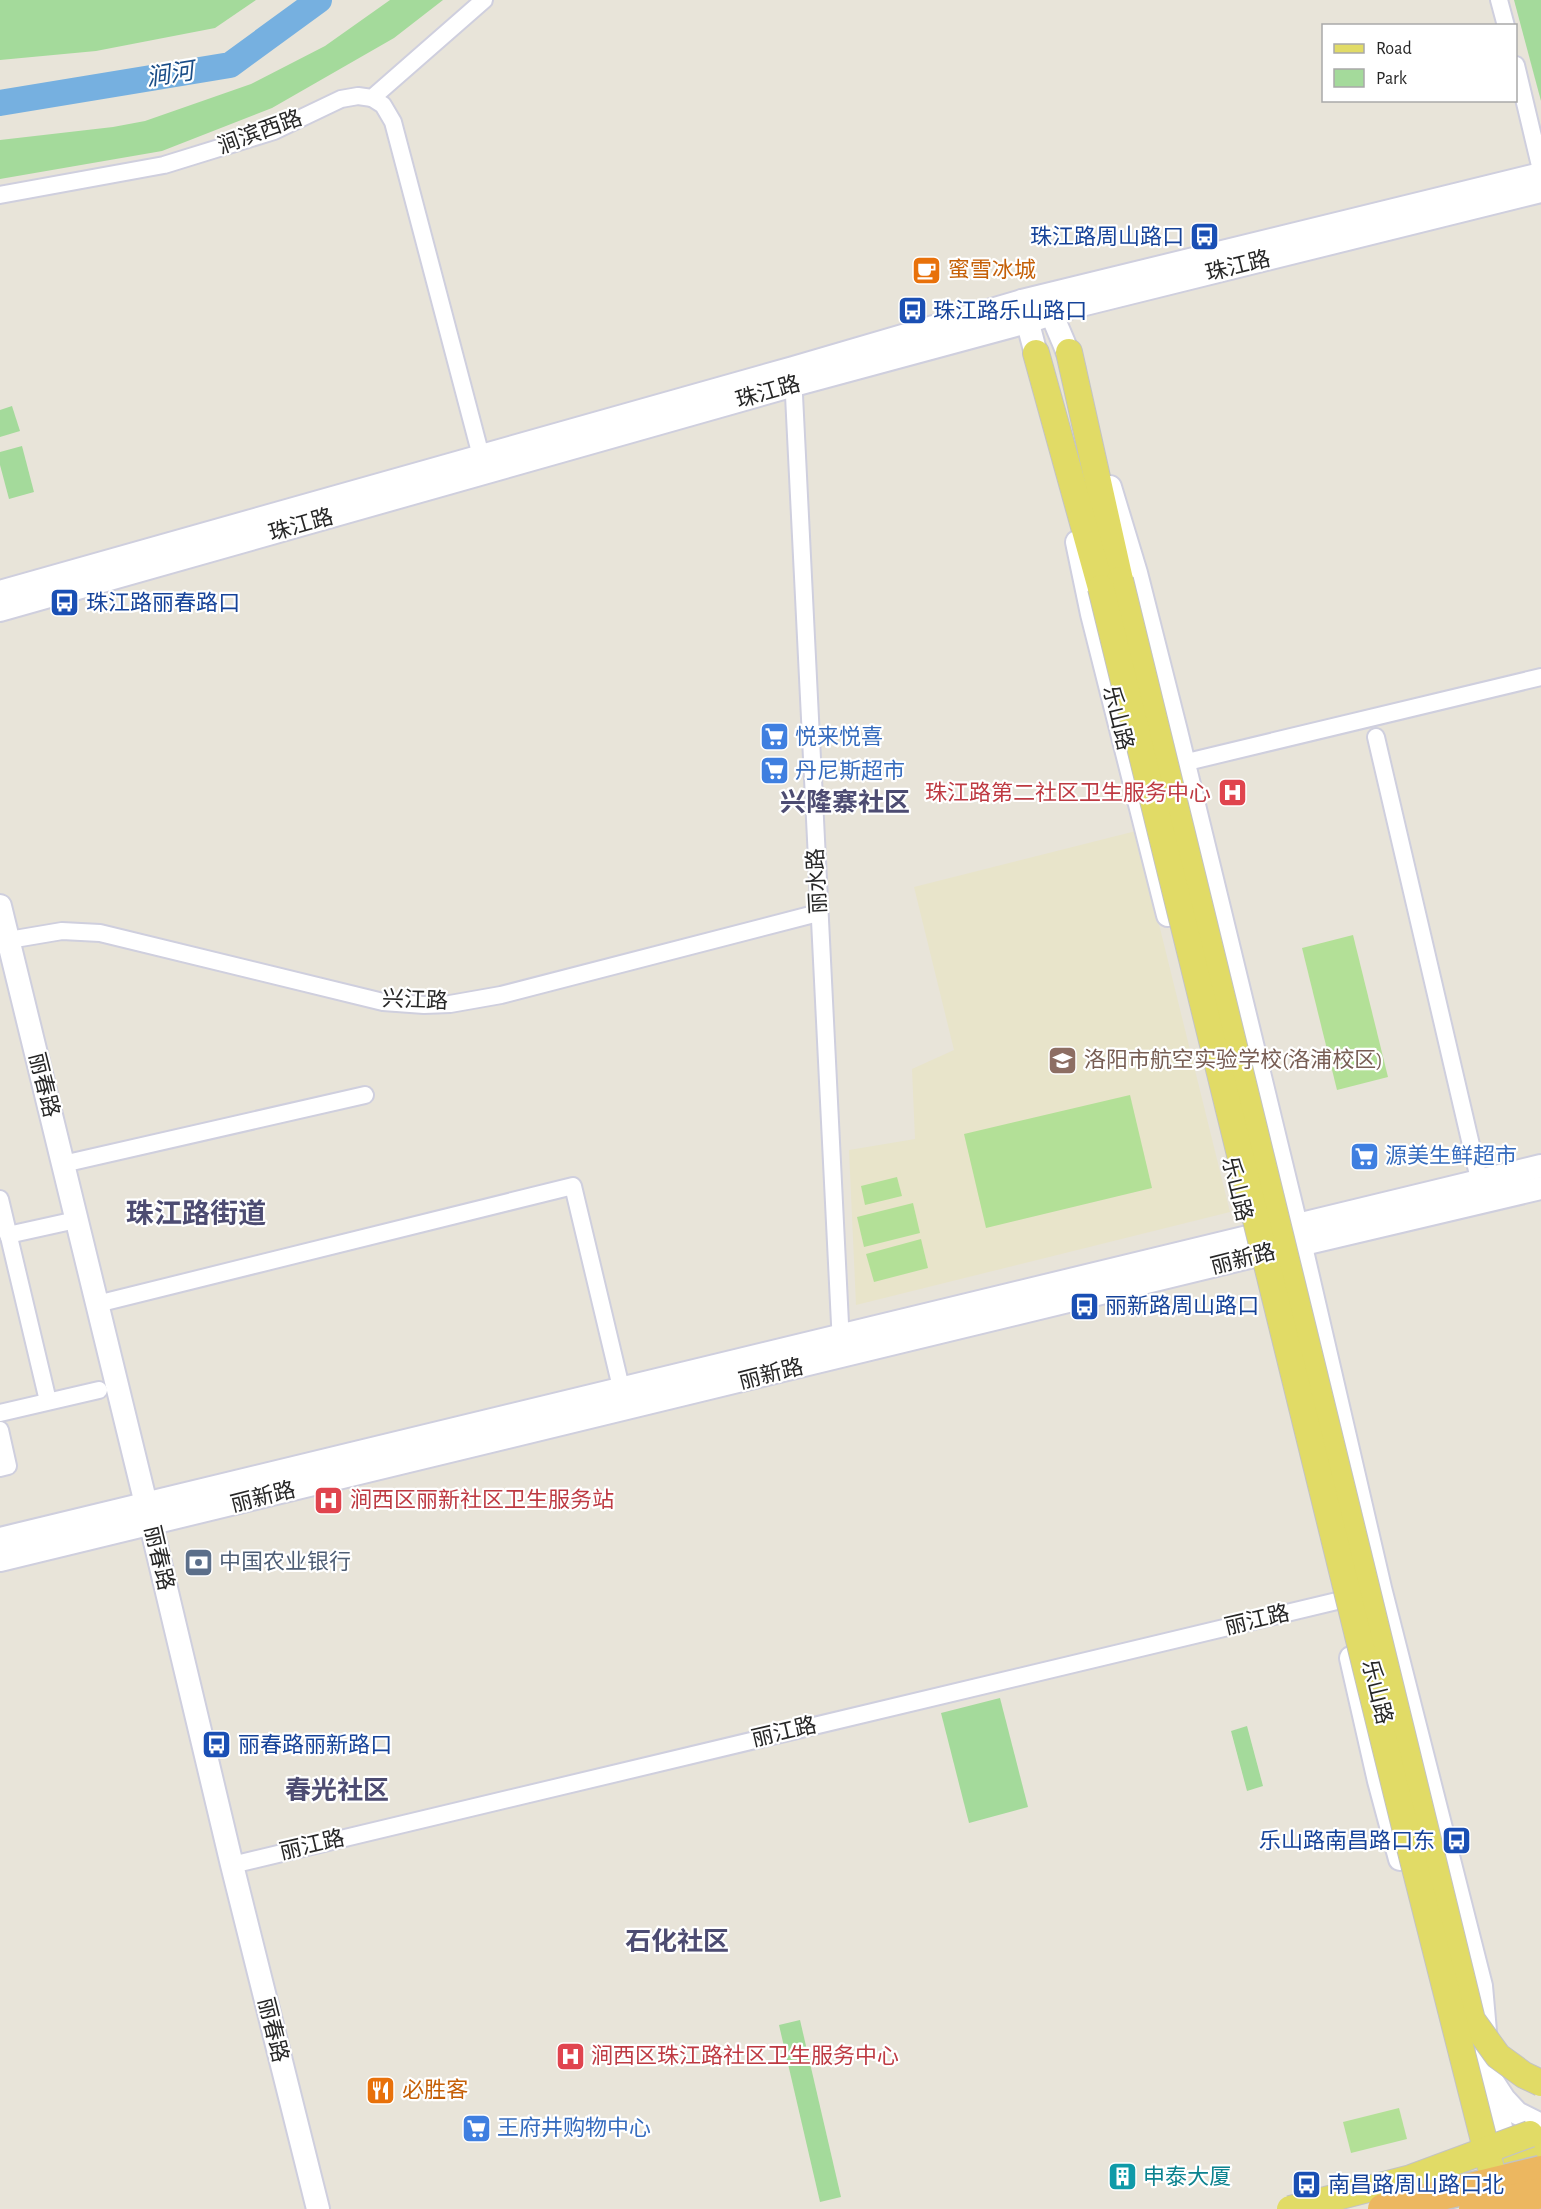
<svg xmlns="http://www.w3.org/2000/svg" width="1541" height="2209" font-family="'Alegreya Sans','Noto Sans SC',sans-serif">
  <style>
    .education { fill: #e8e4ca }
    .green { fill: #a4da9b }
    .pitch { fill: #b3e097 }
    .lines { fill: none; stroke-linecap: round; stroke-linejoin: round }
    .river { stroke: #76b0e0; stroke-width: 26 }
    .street-casing { stroke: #cfcfde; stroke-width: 20 }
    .secondary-casing { stroke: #cfcfde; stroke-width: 26 }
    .primary-casing { stroke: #c3c3c3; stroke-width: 28 }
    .street { stroke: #fff; stroke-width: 16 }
    .secondary { stroke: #fff; stroke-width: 22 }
    .primary { stroke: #e1db66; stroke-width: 26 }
    .primary-bridge-casing { stroke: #c3c3c3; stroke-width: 28; stroke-linecap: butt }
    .highway-bridge-casing { stroke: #c3c3c3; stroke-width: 33; stroke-linecap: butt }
    .primary-bridge { stroke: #e1db66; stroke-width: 26 }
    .highway-bridge { stroke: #ecb760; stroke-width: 30 }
    .labels { text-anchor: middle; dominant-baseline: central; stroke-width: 4.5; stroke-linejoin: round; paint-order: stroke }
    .street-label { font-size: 22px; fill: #272727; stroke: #fff }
    .transit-label { font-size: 22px; fill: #164399; stroke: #fff; text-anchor: start }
    .food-label { font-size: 22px; fill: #c56008; stroke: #fff; text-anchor: start }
    .shop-label { font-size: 22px; fill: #366cbe; stroke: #fff; text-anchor: start }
    .health-label { font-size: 22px; fill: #be3a42; stroke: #fff; text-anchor: start }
    .education-label { font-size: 22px; fill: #785e54; stroke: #fff; text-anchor: start }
    .service-label { font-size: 22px; fill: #4e5e75; stroke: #fff; text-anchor: start }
    .culture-label { font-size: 22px; fill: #0d838f; stroke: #fff; text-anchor: start }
    .water-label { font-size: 24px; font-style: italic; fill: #1a4d87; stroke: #fff }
    .quarter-label { font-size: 26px; font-weight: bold; fill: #4d4c72; stroke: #fff }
    .district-label { font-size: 28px; font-weight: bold; fill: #4d4c72; stroke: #fff }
  </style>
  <rect width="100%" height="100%" fill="#e8e4d9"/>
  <polygon class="education" points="1136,831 1230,1212 856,1305 849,1150 915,1139 912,1069 954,1050 914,887"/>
  <g class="green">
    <polygon points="0,0 256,0 215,28 96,51 0,60"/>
    <polygon points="390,0 443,0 394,38 272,108 162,151 0,179 0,140 113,127 145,121 251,84 325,46"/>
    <polygon points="1514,0 1541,0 1541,101"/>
    <polygon points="12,406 20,431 0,437 0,410"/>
    <polygon points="22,446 34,492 9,499 0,465 0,452"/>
    <polygon points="1000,1698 1028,1807 969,1823 941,1713"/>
    <polygon points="1247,1726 1263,1786 1247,1791 1231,1731"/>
    <polygon points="800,2020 841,2197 820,2202 779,2025"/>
  </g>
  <g class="pitch">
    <polygon points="1353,935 1388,1077 1337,1090 1302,948"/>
    <polygon points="1130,1095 1152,1188 986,1228 964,1134"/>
    <polygon points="897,1177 902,1196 865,1205 861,1186"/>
    <polygon points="913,1203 920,1233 864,1247 857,1217"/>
    <polygon points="921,1239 928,1268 874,1282 866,1254"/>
    <polygon points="1399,2108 1407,2139 1351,2153 1343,2122"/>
  </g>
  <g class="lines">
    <polyline class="river" points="0,103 230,65 319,0"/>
    <defs>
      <g id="street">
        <polyline points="1499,0 1506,26"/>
        <polyline points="1516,65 1541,170"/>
        <polyline points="372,98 383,105 393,122 481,456"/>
        <polyline points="0,195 164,165 274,131 341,99 358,96 372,98 484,0"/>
        <polyline points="793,375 841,1344"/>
        <polyline points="1376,737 1482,1192"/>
        <polyline points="1183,763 1541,677"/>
        <polyline points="9,940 62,931 100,933 383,1002 424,1005 450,1004 501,995 818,913"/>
        <polyline points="63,1164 365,1095"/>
        <polyline points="0,1199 48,1401"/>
        <polyline points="8,1235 76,1220"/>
        <polyline points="97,1304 573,1186 624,1400"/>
        <polyline points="0,1413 99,1390"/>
        <polyline points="0,1430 8,1466 0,1468"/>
        <polyline points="232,1865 1337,1601"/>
      </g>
      <g id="secondary">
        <path d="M 1045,296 C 1053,321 1066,344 1074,370"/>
        <polyline points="1022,301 1040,369"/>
        <polyline points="1110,487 1136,573 1176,731 1296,1225 1380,1588 1481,1986 1489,2076 1504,2099 1517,2113 1541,2125"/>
        <polyline points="1077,542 1092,614 1168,915"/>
        <polyline points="0,592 793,368 1022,301 1541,174"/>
        <polyline points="0,610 794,385 1027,322 1069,308 1541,191"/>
        <polyline points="0,906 146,1504 232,1865 318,2209"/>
        <polyline points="0,1539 1541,1166"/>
        <polyline points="0,1560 1299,1245 1541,1188"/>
        <polyline points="1351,1658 1379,1781 1400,1859"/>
        <polyline points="1491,2087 1509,2160"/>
      </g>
      <g id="primary">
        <polyline points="1069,352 1120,580"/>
        <polyline points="1036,353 1101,588"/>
        <polyline points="1503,2153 1541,2143"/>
      </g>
    </defs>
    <use href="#street" class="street-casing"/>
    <use href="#secondary" class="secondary-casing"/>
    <use href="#primary" class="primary-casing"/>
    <use href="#street" class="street"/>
    <use href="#secondary" class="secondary"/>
    <use href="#primary" class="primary"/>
    <defs>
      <g id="primary-bridge">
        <polyline points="1120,580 1472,2020 1498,2056 1524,2075 1541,2083"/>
        <polyline points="1101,588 1414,1864 1499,2200"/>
        <polyline points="1290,2209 1411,2178 1530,2134"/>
      </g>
      <g id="highway-bridge">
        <polyline points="1383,2209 1541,2171"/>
        <polyline points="1474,2209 1541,2193"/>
      </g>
    </defs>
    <use href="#primary-bridge" class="primary-bridge-casing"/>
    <use href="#highway-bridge" class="highway-bridge-casing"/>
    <use href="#primary-bridge" class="primary-bridge"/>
    <use href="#highway-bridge" class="highway-bridge"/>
  </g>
  <defs>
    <symbol id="bus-square" viewBox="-11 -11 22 22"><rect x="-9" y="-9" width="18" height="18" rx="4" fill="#1a4fb4" stroke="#fff"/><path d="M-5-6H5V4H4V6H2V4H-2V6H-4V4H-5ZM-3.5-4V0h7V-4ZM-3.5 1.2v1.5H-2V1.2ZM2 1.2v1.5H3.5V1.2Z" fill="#fff"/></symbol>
    <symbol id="cafe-square" viewBox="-11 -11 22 22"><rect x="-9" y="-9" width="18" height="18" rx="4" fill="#e8710a" stroke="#fff"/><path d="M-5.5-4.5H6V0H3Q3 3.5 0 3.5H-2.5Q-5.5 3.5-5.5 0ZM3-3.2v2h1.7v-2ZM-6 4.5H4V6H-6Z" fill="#fff"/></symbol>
    <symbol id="supermarket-square" viewBox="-11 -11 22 22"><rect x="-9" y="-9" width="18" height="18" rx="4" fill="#3f7fe0" stroke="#fff"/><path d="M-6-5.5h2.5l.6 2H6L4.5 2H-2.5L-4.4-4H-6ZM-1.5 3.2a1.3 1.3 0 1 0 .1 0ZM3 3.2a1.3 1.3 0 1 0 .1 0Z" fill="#fff"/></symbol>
    <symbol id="hospital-square" viewBox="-11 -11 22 22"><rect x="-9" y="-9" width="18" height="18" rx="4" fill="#e0444e" stroke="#fff"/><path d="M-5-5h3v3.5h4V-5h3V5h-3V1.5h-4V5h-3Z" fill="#fff"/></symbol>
    <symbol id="school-square" viewBox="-11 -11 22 22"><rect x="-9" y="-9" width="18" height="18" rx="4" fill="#8d6e63" stroke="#fff"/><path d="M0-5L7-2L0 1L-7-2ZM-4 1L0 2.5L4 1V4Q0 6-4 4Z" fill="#fff"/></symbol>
    <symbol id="bank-square" viewBox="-11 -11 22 22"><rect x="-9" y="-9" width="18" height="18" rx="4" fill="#5c6f8a" stroke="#fff"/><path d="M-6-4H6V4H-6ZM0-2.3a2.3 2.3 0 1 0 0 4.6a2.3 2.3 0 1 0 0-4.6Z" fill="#fff"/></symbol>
    <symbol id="restaurant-square" viewBox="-11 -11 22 22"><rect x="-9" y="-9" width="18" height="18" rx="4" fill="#e8710a" stroke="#fff"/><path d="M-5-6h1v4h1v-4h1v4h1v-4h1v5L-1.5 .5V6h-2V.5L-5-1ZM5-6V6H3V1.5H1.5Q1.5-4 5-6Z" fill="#fff"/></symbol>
    <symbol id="building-square" viewBox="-11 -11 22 22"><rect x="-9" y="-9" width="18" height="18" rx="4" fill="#0f9aa8" stroke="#fff"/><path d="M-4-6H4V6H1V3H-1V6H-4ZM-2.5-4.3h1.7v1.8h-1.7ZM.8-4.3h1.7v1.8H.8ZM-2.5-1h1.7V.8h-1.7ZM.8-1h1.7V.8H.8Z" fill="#fff"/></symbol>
  </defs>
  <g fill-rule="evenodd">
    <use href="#bus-square" x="1188" y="220" width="33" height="33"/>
    <use href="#cafe-square" x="910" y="254" width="33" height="33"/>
    <use href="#bus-square" x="896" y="294" width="33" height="33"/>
    <use href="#bus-square" x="48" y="586" width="33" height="33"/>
    <use href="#supermarket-square" x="758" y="720" width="33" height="33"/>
    <use href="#supermarket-square" x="758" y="754" width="33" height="33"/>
    <use href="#hospital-square" x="1216" y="776" width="33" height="33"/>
    <use href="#school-square" x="1046" y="1044" width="33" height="33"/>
    <use href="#supermarket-square" x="1348" y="1140" width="33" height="33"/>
    <use href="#bus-square" x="1068" y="1290" width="33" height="33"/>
    <use href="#hospital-square" x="312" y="1484" width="33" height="33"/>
    <use href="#bank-square" x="182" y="1546" width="33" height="33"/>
    <use href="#bus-square" x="200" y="1728" width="33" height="33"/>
    <use href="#bus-square" x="1440" y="1824" width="33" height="33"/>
    <use href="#hospital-square" x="554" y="2040" width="33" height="33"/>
    <use href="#restaurant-square" x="364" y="2074" width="33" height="33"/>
    <use href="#supermarket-square" x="460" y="2112" width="33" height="33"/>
    <use href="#building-square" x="1106" y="2160" width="33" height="33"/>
    <use href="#bus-square" x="1290" y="2168" width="33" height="33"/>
  </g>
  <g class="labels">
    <g class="street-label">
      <text transform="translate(260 132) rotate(-20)">涧滨西路</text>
      <text transform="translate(1238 266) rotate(-14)">珠江路</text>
      <text transform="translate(768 392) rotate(-16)">珠江路</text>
      <text transform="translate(301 525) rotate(-16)">珠江路</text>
      <text transform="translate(1118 718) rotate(76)">乐山路</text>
      <text transform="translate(817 881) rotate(-93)">丽水路</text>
      <text transform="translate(415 1000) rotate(2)">兴江路</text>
      <text transform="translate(44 1085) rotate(76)">丽春路</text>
      <text transform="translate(1237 1189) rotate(76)">乐山路</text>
      <text transform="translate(1243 1259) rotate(-14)">丽新路</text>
      <text transform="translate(771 1374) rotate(-14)">丽新路</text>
      <text transform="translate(263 1497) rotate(-14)">丽新路</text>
      <text transform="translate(159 1558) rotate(77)">丽春路</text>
      <text transform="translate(1257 1620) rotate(-13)">丽江路</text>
      <text transform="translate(1377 1692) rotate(76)">乐山路</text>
      <text transform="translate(784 1732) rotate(-13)">丽江路</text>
      <text transform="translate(312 1845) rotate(-13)">丽江路</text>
      <text transform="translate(273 2030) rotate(76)">丽春路</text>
    </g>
    <g class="transit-label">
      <text x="1184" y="237" text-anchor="end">珠江路周山路口</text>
      <text x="933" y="311">珠江路乐山路口</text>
      <text x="86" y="603">珠江路丽春路口</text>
      <text x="1105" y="1306">丽新路周山路口</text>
      <text x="238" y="1745">丽春路丽新路口</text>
      <text x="1435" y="1841" text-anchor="end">乐山路南昌路口东</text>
      <text x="1328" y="2185">南昌路周山路口北</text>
    </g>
    <g class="food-label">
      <text x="948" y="270">蜜雪冰城</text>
      <text x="402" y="2090">必胜客</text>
    </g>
    <g class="shop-label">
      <text x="795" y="737">悦来悦喜</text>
      <text x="795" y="771">丹尼斯超市</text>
      <text x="1385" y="1156">源美生鲜超市</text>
      <text x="497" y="2128">王府井购物中心</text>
    </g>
    <g class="health-label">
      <text x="1211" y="793" text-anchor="end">珠江路第二社区卫生服务中心</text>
      <text x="350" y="1500">涧西区丽新社区卫生服务站</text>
      <text x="591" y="2056">涧西区珠江路社区卫生服务中心</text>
    </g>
    <g class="education-label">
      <text x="1084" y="1060">洛阳市航空实验学校(洛浦校区)</text>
    </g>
    <g class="service-label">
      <text x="219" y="1562">中国农业银行</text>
    </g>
    <g class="culture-label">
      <text x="1143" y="2177">申泰大厦</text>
    </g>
    <g class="water-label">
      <text transform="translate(170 75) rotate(-9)">涧河</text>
    </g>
    <g class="quarter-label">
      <text x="845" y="803">兴隆寨社区</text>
      <text x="337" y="1791">春光社区</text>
      <text x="677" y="1942">石化社区</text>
    </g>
    <g class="district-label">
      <text x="196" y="1215">珠江路街道</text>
    </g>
  </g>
  <rect x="1322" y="24" width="195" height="78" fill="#ffffff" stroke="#a9a9a9" stroke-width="1.5"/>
  <rect x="1334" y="44" width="30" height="9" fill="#e1db66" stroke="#a9a9a9" stroke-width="1.5"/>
  <text x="1376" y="54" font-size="18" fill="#272727">Road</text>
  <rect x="1334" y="69" width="30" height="18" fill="#a4da9b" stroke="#a9a9a9" stroke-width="1.5"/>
  <text x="1376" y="84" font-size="18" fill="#272727">Park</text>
</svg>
